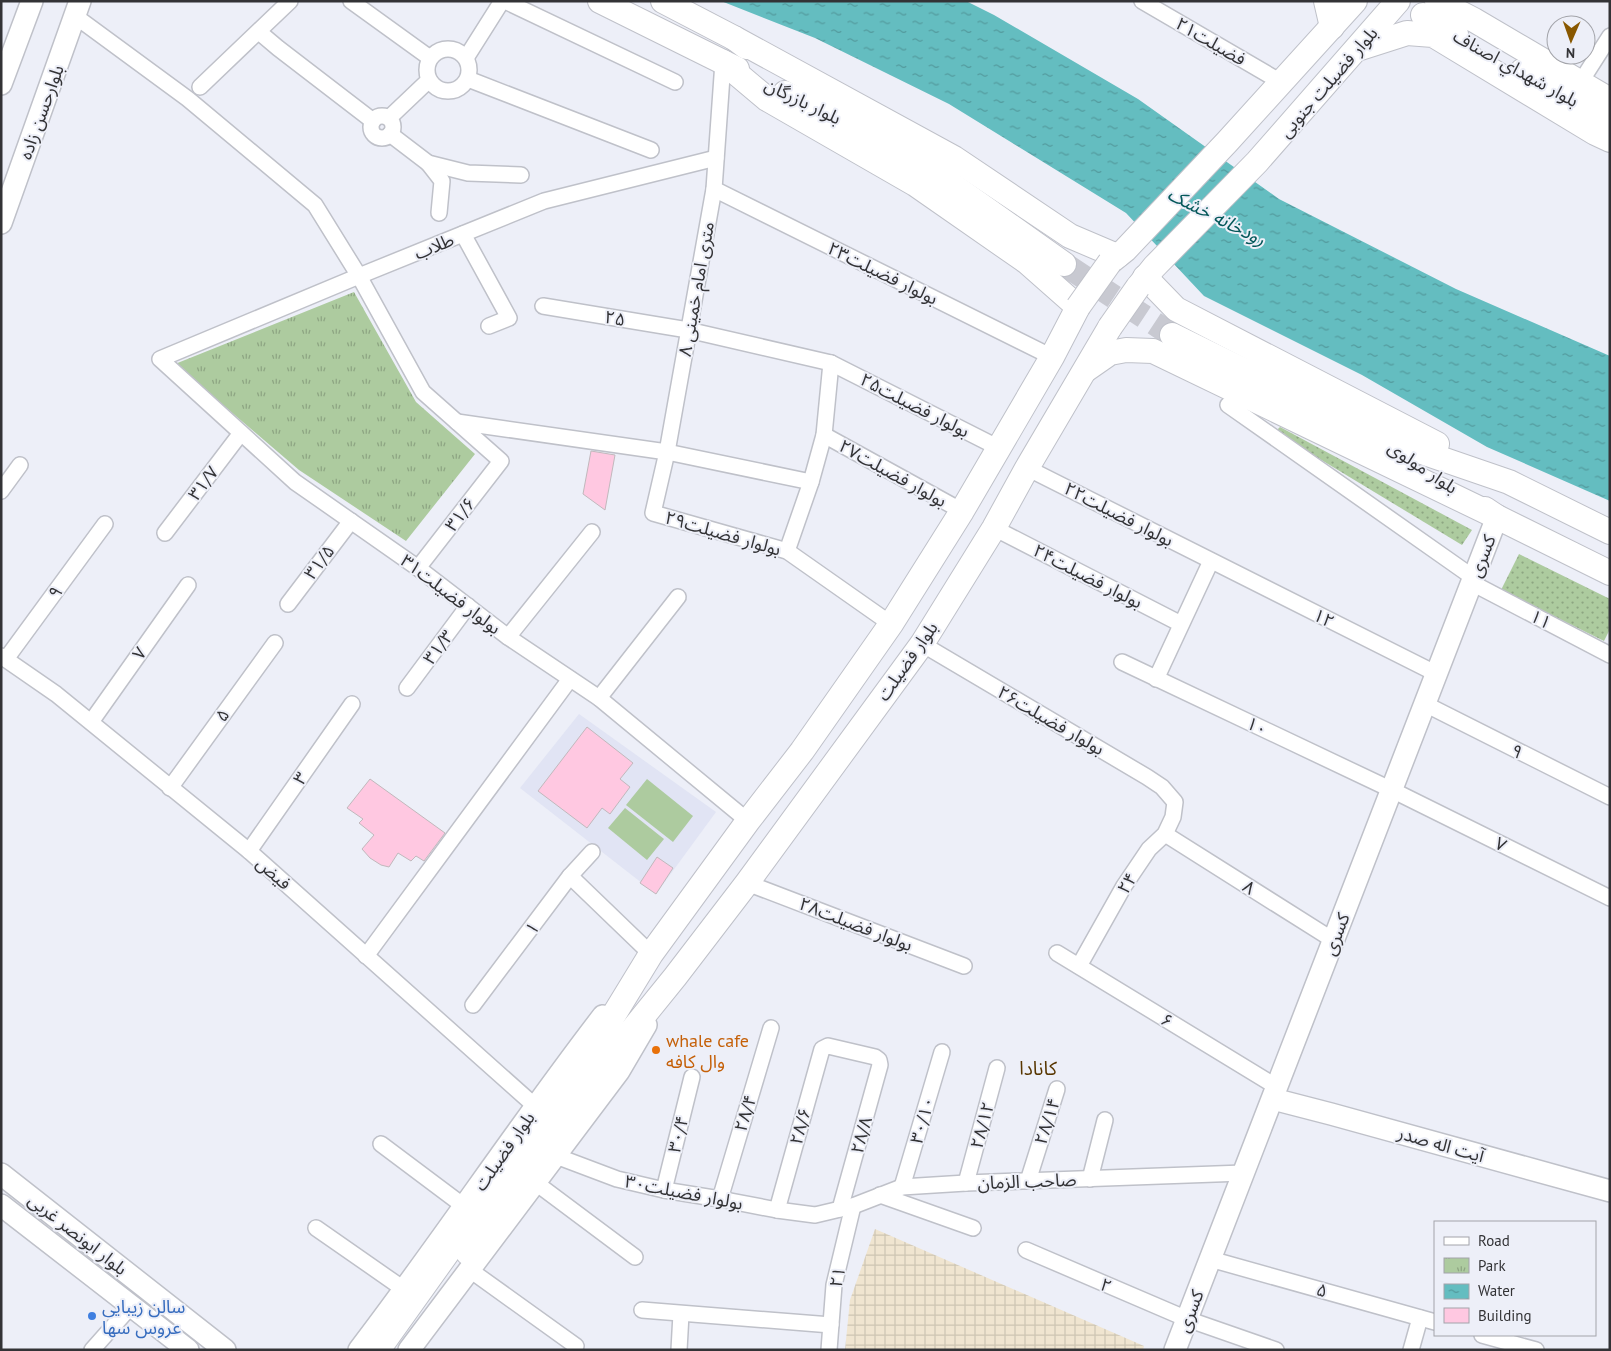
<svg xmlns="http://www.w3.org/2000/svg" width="1611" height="1351" font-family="'PT Sans','Noto Sans Arabic',sans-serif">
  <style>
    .built { fill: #e1e4f4 }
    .industrial { fill: url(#industrial-grid) }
    .grass { fill: url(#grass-dots) }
    .park { fill: url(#park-tufts) }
    .pitch { fill: #adcb9f }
    .water { fill: url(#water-ripples) }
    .building { fill: #ffc8e1; stroke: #c1b8bc }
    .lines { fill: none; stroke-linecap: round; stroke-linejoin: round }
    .primary-tunnel { stroke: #c8c9d1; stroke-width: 24; stroke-dasharray: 24 12; stroke-linecap: butt }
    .street-casing { stroke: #bfc1c9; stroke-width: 18 }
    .secondary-casing { stroke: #bfc1c9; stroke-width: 24 }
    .primary-casing { stroke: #bfc1c9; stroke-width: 26 }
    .street { stroke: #fff; stroke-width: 15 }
    .secondary { stroke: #fff; stroke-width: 21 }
    .primary { stroke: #fff; stroke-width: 24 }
    .primary-bridge-casing { stroke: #bfc1c9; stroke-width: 26; stroke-linecap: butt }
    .primary-bridge { stroke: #fff; stroke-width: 24 }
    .food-dot { fill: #e8710a; stroke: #edeff8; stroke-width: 2 }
    .shop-dot { fill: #3f7fe0; stroke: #edeff8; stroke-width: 2 }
    .labels { text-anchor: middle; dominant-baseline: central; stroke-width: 4; stroke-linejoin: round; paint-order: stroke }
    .street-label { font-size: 18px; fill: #333336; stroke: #edeff8 }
    .food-label { font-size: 18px; fill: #c56008; stroke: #edeff8; text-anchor: start }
    .shop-label { font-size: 18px; fill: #366cbe; stroke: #edeff8; text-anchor: start }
    .water-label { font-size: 19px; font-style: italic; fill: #05585a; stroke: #edeff8 }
    .neighbourhood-label { font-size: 19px; fill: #583600; stroke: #edeff8 }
  </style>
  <defs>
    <pattern id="industrial-grid" width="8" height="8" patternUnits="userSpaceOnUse" patternTransform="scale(1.25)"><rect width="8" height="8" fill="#f0e5d0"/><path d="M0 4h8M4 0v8" fill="none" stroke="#cec5b3"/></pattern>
    <pattern id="grass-dots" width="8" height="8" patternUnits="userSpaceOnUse" patternTransform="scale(1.25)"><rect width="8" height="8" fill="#adcb9f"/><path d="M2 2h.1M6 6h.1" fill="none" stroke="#8da582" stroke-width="1.8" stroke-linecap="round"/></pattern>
    <pattern id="park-tufts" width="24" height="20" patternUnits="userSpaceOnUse" patternTransform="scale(1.25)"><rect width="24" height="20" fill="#adcb9f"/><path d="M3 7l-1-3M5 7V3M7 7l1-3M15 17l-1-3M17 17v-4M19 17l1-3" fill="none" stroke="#8da582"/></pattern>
    <pattern id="water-ripples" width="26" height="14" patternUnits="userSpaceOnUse" patternTransform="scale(1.25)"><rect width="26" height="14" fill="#64bdc0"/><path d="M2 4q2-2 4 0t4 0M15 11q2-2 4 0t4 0" fill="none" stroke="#539a9d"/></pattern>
  </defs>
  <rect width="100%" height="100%" fill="#edeff8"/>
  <polygon class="built" points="579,714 716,812 656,894 520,788"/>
  <polygon class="industrial" points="875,1229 1144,1346 1143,1350 845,1350 850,1300"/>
  <g class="grass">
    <polygon points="1280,427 1472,530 1462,545 1275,432"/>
    <polygon points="1519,554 1610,599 1610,629 1604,641 1501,590"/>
  </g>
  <polygon class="park" points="354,292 416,402 475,454 406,541 299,470 175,364"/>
  <g class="pitch">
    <polygon points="647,779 693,816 673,842 626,805"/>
    <polygon points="625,808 664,839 647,860 608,828"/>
  </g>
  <polygon class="water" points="721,1 966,1 994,15 1138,99 1279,199 1456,289 1610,356 1610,501 1487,447 1362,375 1204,296 1126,213 949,104 815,38"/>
  <g class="building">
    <polygon points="591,451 615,455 605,510 583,494"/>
    <polygon points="587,727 633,763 620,779 630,787 610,814 602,808 587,828 538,791"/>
    <polygon points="370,779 445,833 424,861 416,856 411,861 398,853 389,867 381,865 370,858 362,849 374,835 359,823 363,819 347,808"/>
    <polygon points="657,857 673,868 656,894 640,883"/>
  </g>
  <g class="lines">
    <polyline class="primary-tunnel" points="1064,264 1172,335"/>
    <defs>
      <g id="street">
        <polyline points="351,1 430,58"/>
        <polyline points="505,1 675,82"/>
        <polyline points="1142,1 1281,82"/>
        <polyline points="75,16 188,99 315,205 359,276 423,392 501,461 418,568"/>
        <polyline points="259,32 278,48 373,121"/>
        <circle cx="448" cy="70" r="21"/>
        <polyline points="466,58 502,1"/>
        <polyline points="723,62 714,189 667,452 653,513 787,551 891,624"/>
        <polyline points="468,79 651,150"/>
        <polyline points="1580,83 1610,36"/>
        <polyline points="200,87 290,1"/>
        <circle cx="382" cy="127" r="11"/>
        <polyline points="389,118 429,80"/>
        <polyline points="390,134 428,163 468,173 521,175"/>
        <polyline points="716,158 544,201 359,276 160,359 295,482 418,568 508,637 599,698 748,821"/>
        <polyline points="428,163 442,181 439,213"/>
        <polyline points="714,189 1052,357"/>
        <polyline points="463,234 509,318 489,326"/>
        <polyline points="543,306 688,330 831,363 999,448"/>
        <polyline points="1228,405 1474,578"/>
        <polyline points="457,422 667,452 811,482"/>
        <polyline points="824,435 962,511"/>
        <polyline points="1027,468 1437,674"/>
        <polyline points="1,491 20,465"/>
        <polyline points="994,528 1181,624"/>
        <polyline points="165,533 241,433"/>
        <polyline points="787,551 811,482 824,435 831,363"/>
        <polyline points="1472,583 1610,655"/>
        <polyline points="288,604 351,521"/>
        <polyline points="508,637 592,532"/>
        <polyline points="922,644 1147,777 1162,787 1175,802 1173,817 1165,834 1149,849 1124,886 1079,966"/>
        <polyline points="1,656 56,694 249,851 535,1106"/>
        <polyline points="6,659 105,524"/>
        <polyline points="1122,662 1392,790 1610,898"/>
        <polyline points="1156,679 1211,561"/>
        <polyline points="407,688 468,606"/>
        <polyline points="599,698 678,597"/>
        <polyline points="1425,704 1610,797"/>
        <polyline points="91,722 188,585"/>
        <polyline points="170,788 275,643"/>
        <polyline points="1165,834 1333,940"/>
        <polyline points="249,851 352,704"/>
        <polyline points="570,876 651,954"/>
        <polyline points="747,883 964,966"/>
        <polyline points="1057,953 1277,1087"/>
        <polyline points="366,956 570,679"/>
        <polyline points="473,1005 570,876 592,852"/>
        <polyline points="381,1144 465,1207"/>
        <polyline points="556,1156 617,1179 664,1190 720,1199 777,1210 815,1215 853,1206 902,1187 966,1183 1243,1173"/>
        <polyline points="1090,1179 1105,1120"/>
        <polyline points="1028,1181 1057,1089"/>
        <polyline points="536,1183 635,1257"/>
        <polyline points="966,1183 997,1068"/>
        <polyline points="902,1187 942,1052"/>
        <polyline points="664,1190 692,1077"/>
        <polyline points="880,1195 973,1228"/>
        <polyline points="720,1199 771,1028"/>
        <polyline points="777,1210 822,1049 828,1046 875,1057 879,1060 880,1065 840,1209"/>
        <polyline points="316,1228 405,1290"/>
        <polyline points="1026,1250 1187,1319 1276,1350"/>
        <polyline points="1210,1259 1435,1322"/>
        <polyline points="470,1270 576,1346"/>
        <polyline points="642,1310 831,1325"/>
        <polyline points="1482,1335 1536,1350"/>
        <polyline points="92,1350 132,1305"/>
        <polyline points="679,1350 681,1314"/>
        <polyline points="829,1350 834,1285 853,1206"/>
        <polyline points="1411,1350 1420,1318"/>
      </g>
      <g id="secondary">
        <polyline points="1,84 32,1"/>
        <polyline points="1,223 80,1"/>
        <polyline points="1273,1099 1331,1114 1610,1191"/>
        <polyline points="1,1174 225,1350"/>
        <polyline points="1,1205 188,1350"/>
        <path d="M 359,1350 C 443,1240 519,1125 603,1016"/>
        <polyline points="409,1350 619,1071 646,1025"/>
        <polyline points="1175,1350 1497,517"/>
      </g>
      <g id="primary">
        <polyline points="600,1 737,69"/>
        <polyline points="663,1 734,38 746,47"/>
        <polyline points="1326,1 1332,27"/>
        <polyline points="1437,1 1474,20 1610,100"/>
        <polyline points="1423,15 1456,34"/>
        <polyline points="734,38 954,158 1070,236 1117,256"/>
        <polyline points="1357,49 1407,33 1433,35 1595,133 1610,140"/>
        <polyline points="1522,71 1610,120"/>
        <polyline points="785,93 855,126 927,167 1064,264"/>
        <polyline points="1110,262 1125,250 1227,142 1355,1"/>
        <polyline points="1145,277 1176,309 1437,444"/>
        <polyline points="1138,287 1154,267 1257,162 1398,1"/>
        <polyline points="1172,335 1378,437 1509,482 1610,532"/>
        <polyline points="1087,369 1110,353 1126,350 1153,351 1497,517"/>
        <polyline points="1485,509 1497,517 1610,573"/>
        <polyline points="468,1253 607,1061 675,977 747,883 922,644 994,528 1027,468 1110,327"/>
        <polyline points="378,1350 593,1049 651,954 748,821 802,751 891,624 962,511 1052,357 1078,307 1027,262 915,184 767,99 723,62"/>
      </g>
    </defs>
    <use href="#street" class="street-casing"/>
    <use href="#secondary" class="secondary-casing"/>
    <use href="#primary" class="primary-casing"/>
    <use href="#street" class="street"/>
    <use href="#secondary" class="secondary"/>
    <use href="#primary" class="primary"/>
    <defs>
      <g id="primary-bridge">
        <polyline points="1078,307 1110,262"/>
        <polyline points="1110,327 1138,287"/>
      </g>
    </defs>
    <use href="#primary-bridge" class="primary-bridge-casing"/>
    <use href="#primary-bridge" class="primary-bridge"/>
  </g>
  <circle class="food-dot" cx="656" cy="1050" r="5"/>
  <circle class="shop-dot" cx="92" cy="1316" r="5"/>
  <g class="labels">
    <g class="street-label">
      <text transform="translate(1211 41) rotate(30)">فضیلت۲۱</text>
      <text transform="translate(1516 68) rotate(29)">بلوار شهداي اصناف</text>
      <text transform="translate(1328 82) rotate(-49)">بلوار فضیلت جنوبی</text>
      <text transform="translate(803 101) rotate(26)">بلوار بازرگان</text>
      <text transform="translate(41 112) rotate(-70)">بلوارحسن زاده</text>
      <text transform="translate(434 246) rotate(-22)">طلاب</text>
      <text transform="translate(883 273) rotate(26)">بولوار فضیلت۲۳</text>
      <text transform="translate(696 289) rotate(-80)">۸ متری امام خمینی</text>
      <text transform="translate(615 318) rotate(9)">۲۵</text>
      <text transform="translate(915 405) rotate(27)">بولوار فضیلت۲۵</text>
      <text transform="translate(1423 467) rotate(34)">بلوار مولوی</text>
      <text transform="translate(893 473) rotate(29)">بولوار فضیلت۲۷</text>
      <text transform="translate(203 483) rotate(-53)">۳۱/۷</text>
      <text transform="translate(460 514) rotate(-52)">۳۱/۶</text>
      <text transform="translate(1119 514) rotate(27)">بولوار فضیلت۲۲</text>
      <text transform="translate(723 533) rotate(16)">بولوار فضیلت۲۹</text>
      <text transform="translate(1482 556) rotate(-69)">کسری</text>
      <text transform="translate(319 562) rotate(-53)">۳۱/۵</text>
      <text transform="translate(1088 576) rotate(27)">بولوار فضیلت۲۴</text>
      <text transform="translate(55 592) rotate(-54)">۹</text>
      <text transform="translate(451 594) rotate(37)">بولوار فضیلت۳۱</text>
      <text transform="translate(1324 618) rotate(27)">۱۲</text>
      <text transform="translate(1541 619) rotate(28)">۱۱</text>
      <text transform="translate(438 647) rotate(-53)">۳۱/۳</text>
      <text transform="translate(139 653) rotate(-55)">۷</text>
      <text transform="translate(907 661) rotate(-55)">بلوار فضیلت</text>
      <text transform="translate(222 715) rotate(-54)">۵</text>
      <text transform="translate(1051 720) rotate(30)">بولوار فضیلت۲۶</text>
      <text transform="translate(1257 726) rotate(25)">۱۰</text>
      <text transform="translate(1517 751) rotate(27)">۹</text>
      <text transform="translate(300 778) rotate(-55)">۳</text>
      <text transform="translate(1501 844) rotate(26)">۷</text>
      <text transform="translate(274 873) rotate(42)">فیض</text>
      <text transform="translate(1127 883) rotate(-58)">۲۴</text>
      <text transform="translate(1249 887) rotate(32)">۸</text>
      <text transform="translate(856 924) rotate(21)">بولوار فضیلت۲۸</text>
      <text transform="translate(532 928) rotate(-53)">۱</text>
      <text transform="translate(1336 934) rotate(-69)">کسری</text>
      <text transform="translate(1167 1020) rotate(31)">۶</text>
      <text transform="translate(745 1113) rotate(-73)">۲۸/۴</text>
      <text transform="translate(922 1120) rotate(-74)">۳۰/۱۰</text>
      <text transform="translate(1047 1121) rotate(-72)">۲۸/۱۴</text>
      <text transform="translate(982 1125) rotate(-75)">۲۸/۱۲</text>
      <text transform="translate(800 1126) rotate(-75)">۲۸/۶</text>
      <text transform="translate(678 1134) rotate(-76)">۳۰/۴</text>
      <text transform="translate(861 1135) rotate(-75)">۲۸/۸</text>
      <text transform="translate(1441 1144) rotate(16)">آیت اله صدر</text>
      <text transform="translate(504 1151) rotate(-55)">بلوار فضیلت</text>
      <text transform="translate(1027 1181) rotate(-2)">صاحب الزمان</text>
      <text transform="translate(684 1192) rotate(11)">بولوار فضیلت۳۰</text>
      <text transform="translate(78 1234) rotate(38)">بلوار ابونصر غربی</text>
      <text transform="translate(837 1277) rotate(-79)">۲۱</text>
      <text transform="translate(1106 1285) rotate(23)">۲</text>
      <text transform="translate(1322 1290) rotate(16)">۵</text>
      <text transform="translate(1190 1311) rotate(-69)">کسری</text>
    </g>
    <g class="food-label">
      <text x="666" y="1040">whale cafe<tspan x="666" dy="21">وال کافه</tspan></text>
    </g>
    <g class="shop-label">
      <text x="102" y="1306">سالن زیبایی<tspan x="102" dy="21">عروس سها</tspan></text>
    </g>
    <g class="water-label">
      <text transform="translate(1217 216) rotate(27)">رودخانه خشک</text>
    </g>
    <g class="neighbourhood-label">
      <text x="1038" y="1068">کانادا</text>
    </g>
  </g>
  <rect width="1611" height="1351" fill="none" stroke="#333336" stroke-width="5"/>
  <rect x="1434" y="1221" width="162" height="115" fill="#edeff8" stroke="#a3a4aa"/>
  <rect x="1444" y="1237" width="25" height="8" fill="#ffffff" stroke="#a3a4aa"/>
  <text x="1478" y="1246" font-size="15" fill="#333336">Road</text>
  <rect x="1444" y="1258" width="25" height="15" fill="url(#park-tufts)" stroke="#a3a4aa"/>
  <text x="1478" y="1271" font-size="15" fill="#333336">Park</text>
  <rect x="1444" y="1284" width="25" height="15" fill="url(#water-ripples)" stroke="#a3a4aa"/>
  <text x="1478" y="1296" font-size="15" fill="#333336">Water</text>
  <rect x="1444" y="1308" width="25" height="15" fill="#ffc8e1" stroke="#a3a4aa"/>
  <text x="1478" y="1321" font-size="15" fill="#333336">Building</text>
  <g transform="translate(1571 40) rotate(182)"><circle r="24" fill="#edeff8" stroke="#a3a4aa"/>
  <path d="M0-4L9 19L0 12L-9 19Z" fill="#895800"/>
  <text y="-8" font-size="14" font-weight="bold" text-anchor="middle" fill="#333336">N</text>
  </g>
</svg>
